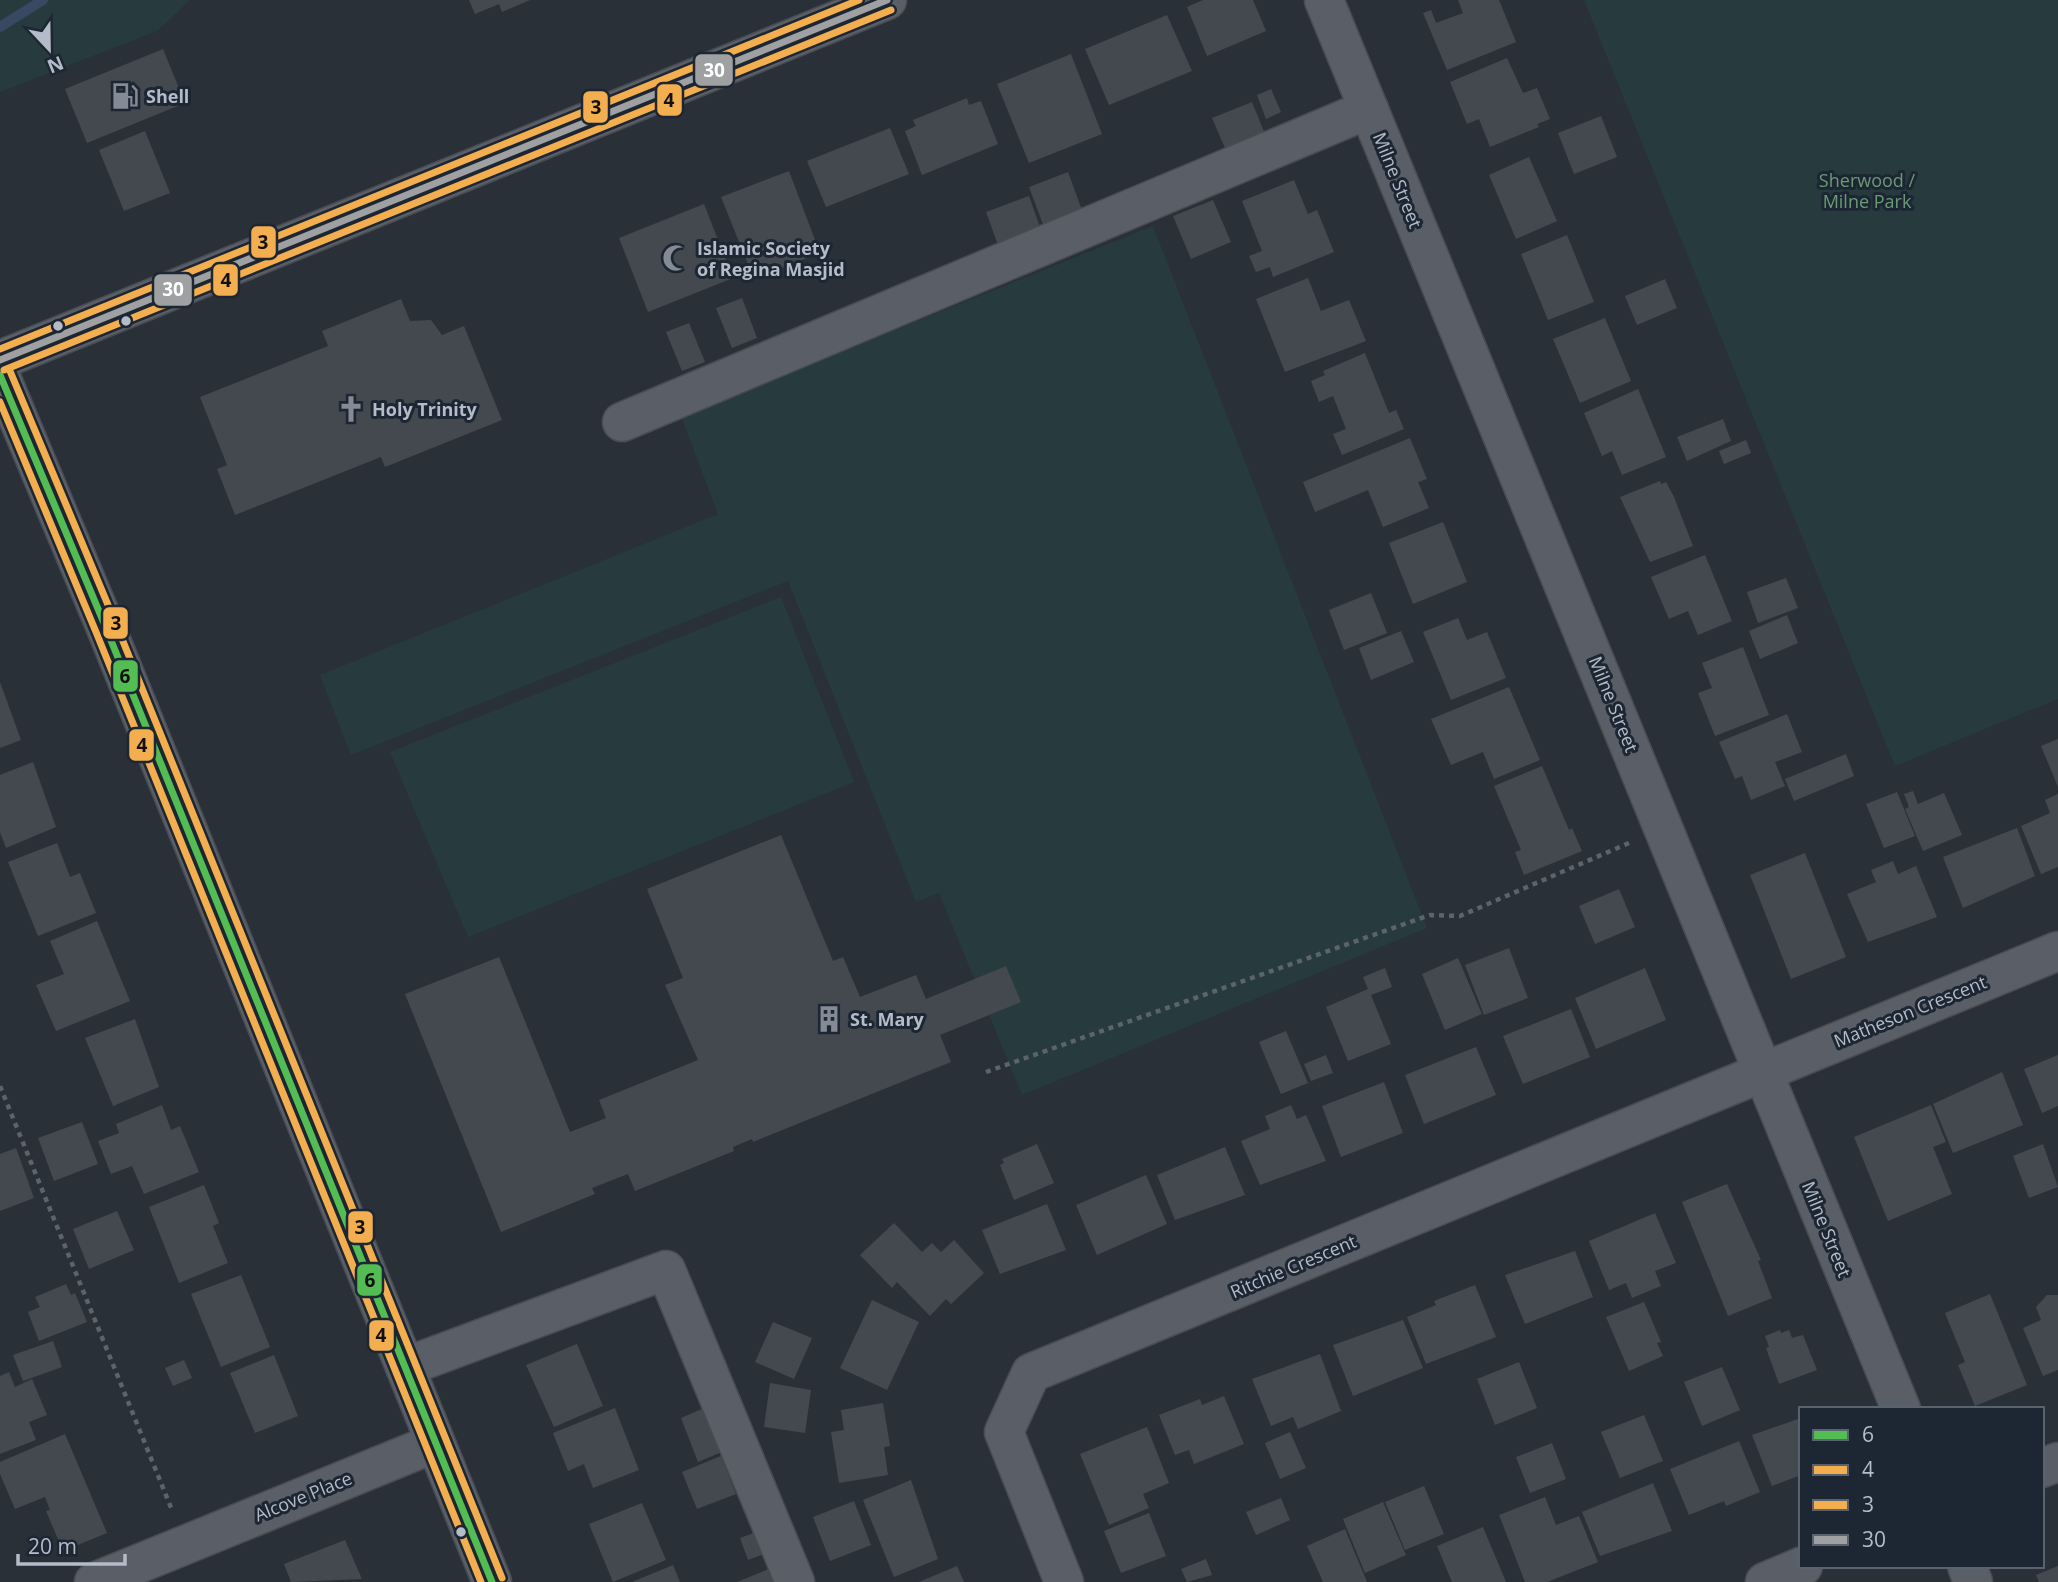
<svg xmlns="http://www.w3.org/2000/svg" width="2058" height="1582" font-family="'Open Sans',sans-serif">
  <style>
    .green { fill: #273a3e }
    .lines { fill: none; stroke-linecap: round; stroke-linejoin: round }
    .stream { stroke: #384963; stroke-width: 10 }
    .building { fill: #444950 }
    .minor-casing { stroke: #484c53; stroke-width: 41 }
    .path { stroke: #5d636a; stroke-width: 4.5; stroke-dasharray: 5 5; stroke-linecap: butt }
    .minor { stroke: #5a5e66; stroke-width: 38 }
    .bus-1-casing { stroke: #1d2633; stroke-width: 12 }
    .bus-2-casing { stroke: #1d2633; stroke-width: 12 }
    .bus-3-casing { stroke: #1d2633; stroke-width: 12 }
    .bus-4-casing { stroke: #1d2633; stroke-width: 12 }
    .bus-1 { stroke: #53bc53; stroke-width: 7 }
    .bus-2 { stroke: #f2ae4f; stroke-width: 7 }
    .bus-3 { stroke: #f2ae4f; stroke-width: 7 }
    .bus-4 { stroke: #9fa0a2; stroke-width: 7 }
    .bus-dot { fill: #b4bcc9; stroke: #1d2633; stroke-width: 2.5 }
    .labels { text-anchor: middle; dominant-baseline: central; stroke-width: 6; stroke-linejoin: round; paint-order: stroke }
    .poi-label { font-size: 18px; font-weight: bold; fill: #b4bcc9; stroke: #1d2633; text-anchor: start }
    .street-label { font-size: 18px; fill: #b4bcc9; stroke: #1d2633 }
    .park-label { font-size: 18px; fill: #6b9a76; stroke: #1d2633 }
    .line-badge { stroke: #1d2633; stroke-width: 2.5 }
    .badge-label { font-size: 19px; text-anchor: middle; font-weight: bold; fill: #fff }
    .pale-badge-label { font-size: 19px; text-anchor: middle; font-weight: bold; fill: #111 }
  </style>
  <rect width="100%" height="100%" fill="#2a3038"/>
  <g class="green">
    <polygon points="0,0 190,0 157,31 0,92"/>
    <polygon points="1584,0 2058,0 2058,699 1895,766"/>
    <polygon points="1153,226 1427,928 1022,1095 939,893 916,902 788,581 351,755 320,675 718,514 681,416"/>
    <polygon points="781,597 854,782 468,937 390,752"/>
  </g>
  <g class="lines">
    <polyline class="stream" points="0,27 43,0"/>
  </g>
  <g class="building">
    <polygon points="469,0 530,0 502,12 499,4 475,14"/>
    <polygon points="1203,0 1253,0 1266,31 1207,56 1187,7"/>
    <polygon points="1458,0 1499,0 1516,42 1447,70 1423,13 1431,10 1436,23 1463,13"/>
    <polygon points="1167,15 1192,71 1109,105 1085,49"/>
    <polygon points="163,49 185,103 87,143 65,89"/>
    <polygon points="1071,54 1102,134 1029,163 997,84"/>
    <polygon points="1507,58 1523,93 1537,88 1550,119 1537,124 1539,127 1490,147 1479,119 1467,124 1450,82"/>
    <polygon points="1271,89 1281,112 1266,119 1257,95"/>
    <polygon points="967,98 969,105 981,101 998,144 922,175 905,131 916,126 913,120"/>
    <polygon points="1252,102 1267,139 1228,155 1212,118"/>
    <polygon points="1601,116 1617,157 1574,174 1558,133"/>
    <polygon points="890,128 909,174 826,207 807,161"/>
    <polygon points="145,131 170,193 124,211 99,150"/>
    <polygon points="1529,157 1557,221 1516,239 1489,175"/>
    <polygon points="789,171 820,253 754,279 721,197"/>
    <polygon points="1068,172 1083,213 1044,227 1029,187"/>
    <polygon points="1294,180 1308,214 1317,210 1334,252 1273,277 1270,267 1256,272 1249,256 1262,251 1242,201"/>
    <polygon points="1029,196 1041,230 998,245 986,212"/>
    <polygon points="1213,200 1231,242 1191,259 1173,216"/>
    <polygon points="704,204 733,278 648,312 619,238"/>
    <polygon points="1567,235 1594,302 1548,320 1521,254"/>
    <polygon points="1308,278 1321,311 1349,300 1366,341 1285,372 1256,299"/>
    <polygon points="1665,279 1677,308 1637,325 1625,296"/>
    <polygon points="742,298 757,338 732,348 716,308"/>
    <polygon points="401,299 410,321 431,320 442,335 464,326 502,420 385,467 381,457 235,515 217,469 227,465 200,397 328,346 322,331"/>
    <polygon points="1605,318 1631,381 1580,403 1553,339"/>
    <polygon points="689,323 705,362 682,371 666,332"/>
    <polygon points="1365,353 1389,413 1396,410 1404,429 1342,455 1333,434 1346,429 1333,396 1319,402 1311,381 1325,375 1323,371"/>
    <polygon points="1638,389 1666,457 1622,475 1612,451 1602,456 1584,413"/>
    <polygon points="1723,419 1731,441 1687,461 1677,437"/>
    <polygon points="1410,438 1427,479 1418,482 1429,508 1383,527 1368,490 1315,512 1303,482"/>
    <polygon points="1746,440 1751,453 1724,464 1719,451"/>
    <polygon points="1660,481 1661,484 1666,482 1674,497 1693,546 1650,562 1620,497"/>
    <polygon points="1443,522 1467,582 1413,604 1389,543"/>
    <polygon points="1705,555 1732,621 1698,635 1688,611 1669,619 1651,577"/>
    <polygon points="1786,578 1798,608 1758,623 1747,592"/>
    <polygon points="1371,593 1387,633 1344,650 1329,610"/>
    <polygon points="1787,615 1798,643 1760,659 1749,631"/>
    <polygon points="1458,618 1467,640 1487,632 1506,678 1451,700 1423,632"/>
    <polygon points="1401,631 1414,662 1371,680 1359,648"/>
    <polygon points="1743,647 1769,715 1715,736 1698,693 1712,688 1702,663"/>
    <polygon points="0,682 21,740 0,748"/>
    <polygon points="1509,687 1540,760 1494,779 1483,752 1451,765 1431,719"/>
    <polygon points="1787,714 1802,752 1775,762 1785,786 1751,800 1742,776 1735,779 1719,742"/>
    <polygon points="2058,739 2058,787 2041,746"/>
    <polygon points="1846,754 1854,776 1794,801 1785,779"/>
    <polygon points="33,762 56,827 6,848 0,832 0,775"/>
    <polygon points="1542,766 1569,830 1572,828 1582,851 1524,875 1515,852 1521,850 1494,786"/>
    <polygon points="1913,791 1918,804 1944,793 1962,835 1923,851 1905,809 1909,807 1904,794"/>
    <polygon points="1897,792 1915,836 1884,848 1866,804"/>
    <polygon points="2058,794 2058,867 2041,874 2021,826 2050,813 2045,800"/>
    <polygon points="2017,828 2035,876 1963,908 1943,857"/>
    <polygon points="781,835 833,961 843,957 860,997 916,975 926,999 1006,966 1021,1002 940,1035 951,1062 753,1142 752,1139 733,1147 734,1151 635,1191 628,1174 592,1188 595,1194 501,1232 405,994 499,957 570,1132 606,1118 599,1100 698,1060 665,985 683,978 647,889"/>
    <polygon points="57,843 70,877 80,873 96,913 38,936 8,862"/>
    <polygon points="1805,853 1846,957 1791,979 1750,875"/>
    <polygon points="1893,861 1898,874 1916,866 1937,917 1868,942 1847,894 1876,882 1871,870"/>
    <polygon points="1619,889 1635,927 1595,944 1579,906"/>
    <polygon points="97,921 130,1001 56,1031 36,985 64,974 50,941"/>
    <polygon points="1509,948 1528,998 1484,1015 1465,965"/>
    <polygon points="1458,958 1482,1014 1445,1030 1422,974"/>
    <polygon points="1385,968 1392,987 1371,995 1391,1044 1348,1061 1326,1007 1368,989 1363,977"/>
    <polygon points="1645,968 1666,1020 1596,1049 1575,998"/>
    <polygon points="1571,1009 1590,1057 1523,1084 1503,1036"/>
    <polygon points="135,1019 159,1087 113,1106 85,1038"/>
    <polygon points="1286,1031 1308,1083 1281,1094 1259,1042"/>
    <polygon points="1476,1047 1496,1095 1424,1124 1405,1075"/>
    <polygon points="1326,1055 1333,1073 1311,1081 1304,1064"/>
    <polygon points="2058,1055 2058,1106 2042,1113 2024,1069"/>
    <polygon points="2002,1072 2023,1125 1953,1153 1933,1104"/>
    <polygon points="1384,1082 1403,1133 1341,1157 1322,1106"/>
    <polygon points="162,1105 171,1130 180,1126 199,1172 144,1194 132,1166 111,1174 98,1141 119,1133 116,1124"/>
    <polygon points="1291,1105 1297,1119 1306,1115 1326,1161 1260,1185 1241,1141 1270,1129 1265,1116"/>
    <polygon points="1931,1105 1946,1142 1933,1147 1952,1194 1888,1221 1854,1137"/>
    <polygon points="82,1122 98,1164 54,1181 38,1138"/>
    <polygon points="1037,1144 1054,1183 1014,1200 1000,1165 1004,1163 1002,1159"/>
    <polygon points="2043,1144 2058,1187 2029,1198 2013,1156"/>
    <polygon points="1225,1147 1245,1195 1175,1220 1157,1175"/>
    <polygon points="16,1148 34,1198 0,1211 0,1154"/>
    <polygon points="1146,1175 1167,1224 1097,1255 1076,1205"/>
    <polygon points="1727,1184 1761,1260 1758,1261 1772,1298 1728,1316 1682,1202"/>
    <polygon points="204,1185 219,1223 213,1226 228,1263 179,1283 149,1207"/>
    <polygon points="1047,1204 1066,1250 1000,1274 982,1230"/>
    <polygon points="117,1211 134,1250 89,1269 73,1229"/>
    <polygon points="1655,1213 1676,1263 1655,1271 1661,1286 1632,1298 1626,1283 1609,1290 1589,1241"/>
    <polygon points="894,1223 922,1252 932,1243 941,1252 954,1240 984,1273 951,1304 946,1299 930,1316 897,1282 892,1288 860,1255"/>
    <polygon points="1575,1251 1593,1297 1525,1324 1505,1275"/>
    <polygon points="241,1275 270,1347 221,1367 191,1294"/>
    <polygon points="66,1284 71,1295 75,1293 87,1322 39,1341 28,1312 40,1307 35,1297"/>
    <polygon points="1475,1285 1496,1337 1426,1364 1407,1317 1436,1305 1434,1301"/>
    <polygon points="1990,1294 2027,1385 1975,1406 1958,1365 1965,1362 1945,1313"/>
    <polygon points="2047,1295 2058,1295 2058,1370 2043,1376 2023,1328 2041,1320 2036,1307"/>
    <polygon points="872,1300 919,1322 887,1390 840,1368"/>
    <polygon points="1644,1302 1661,1342 1657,1343 1663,1356 1629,1371 1606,1317"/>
    <polygon points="1403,1320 1423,1368 1353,1396 1333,1345"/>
    <polygon points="773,1322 812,1338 794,1379 755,1362"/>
    <polygon points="1780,1330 1781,1333 1789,1330 1792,1338 1803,1335 1817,1370 1779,1384 1766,1348 1769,1347 1765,1336"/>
    <polygon points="53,1341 62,1367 23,1381 13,1355"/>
    <polygon points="577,1344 603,1406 554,1427 526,1365"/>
    <polygon points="1320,1354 1341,1411 1298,1429 1293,1417 1271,1426 1252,1379"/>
    <polygon points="274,1355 298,1416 255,1433 230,1373"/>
    <polygon points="184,1360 192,1378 173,1386 165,1368"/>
    <polygon points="1519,1362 1537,1408 1495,1425 1477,1379"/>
    <polygon points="1722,1367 1740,1410 1702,1426 1684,1382"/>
    <polygon points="9,1372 15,1387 32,1379 47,1415 29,1422 36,1440 0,1454 0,1376"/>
    <polygon points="770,1383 811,1390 805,1433 764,1427"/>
    <polygon points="1224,1396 1244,1444 1194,1464 1189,1450 1175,1455 1159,1415 1200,1399 1202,1405"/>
    <polygon points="883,1403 890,1446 884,1447 888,1475 839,1483 831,1432 844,1430 841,1410"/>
    <polygon points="711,1405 729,1449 698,1462 681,1418"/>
    <polygon points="615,1408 639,1470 593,1488 584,1464 568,1471 553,1433"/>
    <polygon points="1644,1415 1663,1461 1620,1478 1601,1432"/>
    <polygon points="1801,1418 1801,1475 1772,1486 1752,1435"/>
    <polygon points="1147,1427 1169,1483 1143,1494 1149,1508 1109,1525 1080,1454"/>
    <polygon points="1290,1432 1306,1468 1280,1479 1265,1443"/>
    <polygon points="65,1434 107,1533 63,1551 46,1511 50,1510 45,1497 15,1509 0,1474 0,1462"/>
    <polygon points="1739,1441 1760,1492 1726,1506 1724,1501 1689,1515 1670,1469"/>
    <polygon points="1552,1443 1566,1479 1530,1493 1516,1457"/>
    <polygon points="721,1456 736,1494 697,1509 682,1472"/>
    <polygon points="911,1480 938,1559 894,1577 863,1500"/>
    <polygon points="1653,1483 1672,1531 1600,1556 1582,1512"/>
    <polygon points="1424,1486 1444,1534 1405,1550 1385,1502"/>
    <polygon points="1545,1497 1556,1525 1579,1516 1598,1562 1547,1582 1525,1582 1499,1515"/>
    <polygon points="1281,1498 1290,1520 1256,1535 1246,1512"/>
    <polygon points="854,1501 871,1545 830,1561 813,1517"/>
    <polygon points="1383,1502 1406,1555 1365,1573 1343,1519"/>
    <polygon points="642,1503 666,1560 613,1582 589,1524"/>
    <polygon points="1149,1513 1166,1556 1121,1573 1104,1531"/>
    <polygon points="1483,1527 1506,1582 1452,1582 1437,1546"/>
    <polygon points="1345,1529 1367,1582 1323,1582 1307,1546"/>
    <polygon points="756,1532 764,1554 748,1560 740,1538"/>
    <polygon points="345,1540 362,1579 291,1582 284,1564"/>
    <polygon points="1206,1559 1212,1575 1187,1582 1181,1569"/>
    <polygon points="673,1565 680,1582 632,1582"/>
    <polygon points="957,1566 964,1582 919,1582"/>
    <polygon points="2058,1566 2058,1582 2039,1582 2036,1575"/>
    <polygon points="769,1569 774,1582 737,1582"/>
  </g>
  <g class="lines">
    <defs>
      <g id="minor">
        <polyline points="1324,0 1901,1409"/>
        <polyline points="0,360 887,0"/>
        <polyline points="0,375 106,628 492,1582"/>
        <polyline points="622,422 1369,109"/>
        <polyline points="405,1367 666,1270 795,1582"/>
        <polyline points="2042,1468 2058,1462"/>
        <polyline points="1967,1566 1973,1582"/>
        <polyline points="94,1582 435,1443"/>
        <polyline points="1064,1582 1004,1432 1031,1373 2058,951"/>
        <polyline points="1765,1582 1803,1566"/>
      </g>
    </defs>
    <use href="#minor" class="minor-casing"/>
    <g class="path">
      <polyline points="986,1072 1430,915 1460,916 1629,843"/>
      <polyline points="0,1086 172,1510"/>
    </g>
    <use href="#minor" class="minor"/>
    <defs>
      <polyline id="bus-1" points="0,375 106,628 492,1582"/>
      <g id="bus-2">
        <polyline points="4,370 891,10"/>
        <polyline points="0,402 96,632 481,1582"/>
      </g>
      <g id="bus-3">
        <polyline points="0,349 859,0"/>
        <polyline points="10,371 116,624 502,1578"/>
      </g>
      <polyline id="bus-4" points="0,360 887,0"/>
    </defs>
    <use href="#bus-1" class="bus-1-casing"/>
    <use href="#bus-2" class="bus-2-casing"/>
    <use href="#bus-3" class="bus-3-casing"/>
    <use href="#bus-4" class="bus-4-casing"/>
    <use href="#bus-1" class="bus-1"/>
    <use href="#bus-2" class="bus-2"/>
    <use href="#bus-3" class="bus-3"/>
    <use href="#bus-4" class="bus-4"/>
  </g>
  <defs>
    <symbol id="fuel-bare" viewBox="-9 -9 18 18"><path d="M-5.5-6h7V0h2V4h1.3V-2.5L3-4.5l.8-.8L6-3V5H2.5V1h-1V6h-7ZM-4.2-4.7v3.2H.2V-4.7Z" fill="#848b96" stroke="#1d2633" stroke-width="2.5" paint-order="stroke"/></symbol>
    <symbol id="mosque-bare" viewBox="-9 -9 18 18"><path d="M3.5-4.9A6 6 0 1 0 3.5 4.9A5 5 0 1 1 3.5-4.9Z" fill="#848b96" stroke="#1d2633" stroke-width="2.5" paint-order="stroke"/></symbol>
    <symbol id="church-bare" viewBox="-9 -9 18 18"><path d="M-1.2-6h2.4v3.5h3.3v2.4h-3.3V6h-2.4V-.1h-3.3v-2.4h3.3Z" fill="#848b96" stroke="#1d2633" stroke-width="2.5" paint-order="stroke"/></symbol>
    <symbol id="building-bare" viewBox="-9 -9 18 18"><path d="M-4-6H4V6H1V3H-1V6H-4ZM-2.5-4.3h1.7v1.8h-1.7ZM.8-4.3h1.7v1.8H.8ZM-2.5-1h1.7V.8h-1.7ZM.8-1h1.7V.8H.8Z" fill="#848b96" stroke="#1d2633" stroke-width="2.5" paint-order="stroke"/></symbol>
  </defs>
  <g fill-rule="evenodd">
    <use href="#fuel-bare" x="106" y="77" width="38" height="38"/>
    <use href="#mosque-bare" x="657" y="239" width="38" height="38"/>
    <use href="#church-bare" x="332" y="390" width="38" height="38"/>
    <use href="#building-bare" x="810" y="1000" width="38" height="38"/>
  </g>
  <g class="bus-dot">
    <circle cx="126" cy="321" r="6"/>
    <circle cx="58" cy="326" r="6"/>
    <circle cx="461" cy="1532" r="6"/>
  </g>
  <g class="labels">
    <g class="poi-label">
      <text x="146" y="96">Shell</text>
      <text x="697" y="248">Islamic Society<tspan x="697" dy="21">of Regina Masjid</tspan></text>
      <text x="372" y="409">Holy Trinity</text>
      <text x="850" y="1019">St. Mary</text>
    </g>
    <g class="street-label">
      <text transform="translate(1398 180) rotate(68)">Milne Street</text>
      <text transform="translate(1614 704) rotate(68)">Milne Street</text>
      <text transform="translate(1910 1011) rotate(-22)">Matheson Crescent</text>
      <text transform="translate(1827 1229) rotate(68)">Milne Street</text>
      <text transform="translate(1293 1266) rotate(-23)">Ritchie Crescent</text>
      <text transform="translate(303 1496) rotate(-22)">Alcove Place</text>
    </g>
    <g class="park-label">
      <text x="1867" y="180">Sherwood /<tspan x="1867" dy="21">Milne Park</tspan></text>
    </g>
  </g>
  <g class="line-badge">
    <rect x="694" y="53" width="40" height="34" rx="7" fill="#9fa0a2"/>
    <rect x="656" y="83" width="27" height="34" rx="7" fill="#f2ae4f"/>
    <rect x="582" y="90" width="27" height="34" rx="7" fill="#f2ae4f"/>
    <rect x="250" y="225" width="27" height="34" rx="7" fill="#f2ae4f"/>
    <rect x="212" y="263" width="27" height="34" rx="7" fill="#f2ae4f"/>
    <rect x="153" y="273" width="40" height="34" rx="7" fill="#9fa0a2"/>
    <rect x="102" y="606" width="27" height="34" rx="7" fill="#f2ae4f"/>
    <rect x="112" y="659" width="27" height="34" rx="7" fill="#53bc53"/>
    <rect x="128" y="728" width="27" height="34" rx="7" fill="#f2ae4f"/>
    <rect x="347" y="1210" width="27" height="34" rx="7" fill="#f2ae4f"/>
    <rect x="356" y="1263" width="27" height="34" rx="7" fill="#53bc53"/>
    <rect x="368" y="1319" width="27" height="33" rx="7" fill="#f2ae4f"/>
  </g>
  <g class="badge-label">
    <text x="714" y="77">30</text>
    <text x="173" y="296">30</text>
  </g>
  <g class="pale-badge-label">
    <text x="669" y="107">4</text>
    <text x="596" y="114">3</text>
    <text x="263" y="249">3</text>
    <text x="226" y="287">4</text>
    <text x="116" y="630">3</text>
    <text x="125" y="683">6</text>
    <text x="142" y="752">4</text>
    <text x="360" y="1234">3</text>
    <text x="370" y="1287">6</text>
    <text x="381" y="1342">4</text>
  </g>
  <rect x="1799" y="1407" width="245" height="161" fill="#1d2633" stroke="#59626f" stroke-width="2"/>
  <rect x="1813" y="1430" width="35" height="10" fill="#53bc53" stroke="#59626f" stroke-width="2"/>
  <text x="1862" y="1442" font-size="21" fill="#b4bcc9">6</text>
  <rect x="1813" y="1465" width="35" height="10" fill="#f2ae4f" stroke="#59626f" stroke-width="2"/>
  <text x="1862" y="1477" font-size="21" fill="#b4bcc9">4</text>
  <rect x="1813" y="1500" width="35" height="10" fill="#f2ae4f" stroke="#59626f" stroke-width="2"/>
  <text x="1862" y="1512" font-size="21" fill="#b4bcc9">3</text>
  <rect x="1813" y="1535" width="35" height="10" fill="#9fa0a2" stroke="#59626f" stroke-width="2"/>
  <text x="1862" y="1547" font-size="21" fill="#b4bcc9">30</text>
  <g transform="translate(49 49) rotate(158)" stroke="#1d2633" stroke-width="5" paint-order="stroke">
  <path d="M0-5L12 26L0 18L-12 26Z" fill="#b4bcc9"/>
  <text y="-10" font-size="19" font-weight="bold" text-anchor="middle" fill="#b4bcc9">N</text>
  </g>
  <path d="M18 1554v10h107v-10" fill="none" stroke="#b4bcc9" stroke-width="3.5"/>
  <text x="28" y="1554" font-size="21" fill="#b4bcc9" stroke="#1d2633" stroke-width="5" paint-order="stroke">20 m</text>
</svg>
